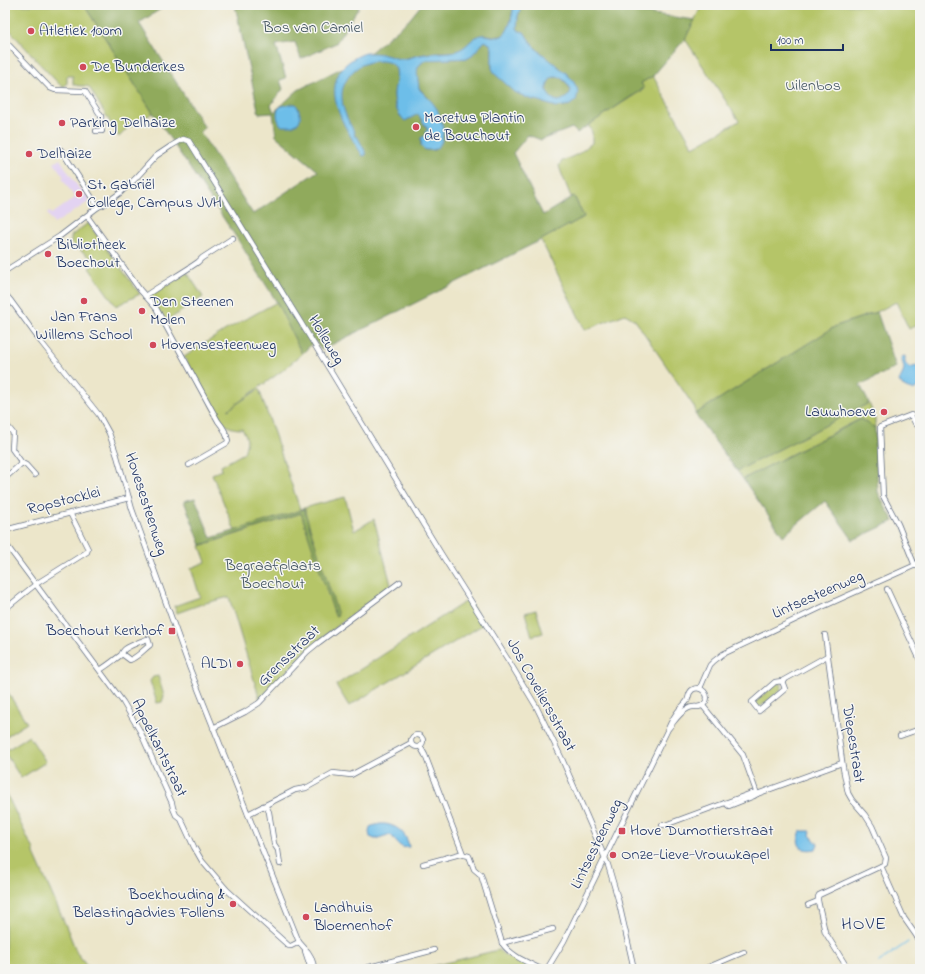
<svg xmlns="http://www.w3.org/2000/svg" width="925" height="974" font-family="'Indie Flower',sans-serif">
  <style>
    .built { fill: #e3d3f2 }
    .green { fill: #b5c567; stroke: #687a62 }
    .forest { fill: #90aa5c; stroke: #566c5d }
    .water { fill: #6dbee9; stroke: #4476a4; fill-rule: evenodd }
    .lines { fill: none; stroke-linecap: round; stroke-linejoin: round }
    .stream { stroke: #6dbee9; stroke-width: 1.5 }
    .minor-casing { stroke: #646f84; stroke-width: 6 }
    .minor { stroke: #fff; stroke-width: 4.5 }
    .poi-dot { fill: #d1495b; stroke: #f6f6f2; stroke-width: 1.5 }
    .labels { text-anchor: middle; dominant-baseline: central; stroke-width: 3; stroke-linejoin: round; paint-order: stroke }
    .park-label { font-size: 16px; fill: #425460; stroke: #f6f6f2 }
    .poi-label { font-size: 16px; fill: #1b2f5e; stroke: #f6f6f2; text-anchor: start }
    .street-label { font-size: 16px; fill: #1b2f5e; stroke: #f6f6f2 }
    .quarter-label { font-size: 18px; letter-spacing: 1px; fill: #1b2f5e; stroke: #f6f6f2 }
  </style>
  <rect width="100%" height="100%" fill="#f6f6f2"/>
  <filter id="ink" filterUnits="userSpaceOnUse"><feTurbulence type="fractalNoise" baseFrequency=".025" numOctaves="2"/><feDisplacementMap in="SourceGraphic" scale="8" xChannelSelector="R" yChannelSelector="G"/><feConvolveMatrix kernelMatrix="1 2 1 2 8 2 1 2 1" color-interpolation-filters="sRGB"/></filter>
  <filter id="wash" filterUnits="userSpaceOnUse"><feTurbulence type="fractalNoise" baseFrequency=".012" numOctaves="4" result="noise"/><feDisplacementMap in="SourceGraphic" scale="16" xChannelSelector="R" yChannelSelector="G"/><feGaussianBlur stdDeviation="0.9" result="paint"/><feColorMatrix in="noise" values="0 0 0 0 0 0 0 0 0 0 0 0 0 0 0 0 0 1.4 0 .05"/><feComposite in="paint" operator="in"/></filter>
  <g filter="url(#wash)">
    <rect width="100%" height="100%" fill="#ece6ca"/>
    <polygon class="built" points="60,159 80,190 82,189 90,201 54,224 47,213 49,211 52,214 75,198 62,178 64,177 54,163"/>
    <g class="green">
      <path d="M 5,5 L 84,5 L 153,113 L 127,128 L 124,132 L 119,137 L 89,87 C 84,85 78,87 73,84 L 73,76 L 67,76 L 67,83 L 65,86 L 61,86 L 34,58 L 35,57 L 32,55 L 5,25 Z"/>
      <polygon points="702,5 920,5 920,323 909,329 896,302 877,312 836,326 695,414 695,408 635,320 625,314 585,330 541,240 584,217 574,196 571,197 561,172 559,166 562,161 578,154 592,143 592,132 588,125 644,89 641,83 653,76 693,147 739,121 685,39"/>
      <polygon points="88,223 140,294 116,306 89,268 96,262 71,243 71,236"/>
      <polygon points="187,272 203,297 165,322 150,299 150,295 166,285 168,285"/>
      <path d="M 277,302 L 302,354 L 282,371 L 228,410 L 259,389 L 300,509 L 345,497 L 354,531 L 374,519 L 391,585 L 341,623 L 340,622 L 340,624 L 308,649 L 260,700 L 229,597 L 202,604 L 177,613 L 174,606 L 200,597 L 191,568 L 206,562 L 200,546 L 305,512 L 305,509 L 235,531 L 212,474 L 222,470 L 221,466 L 244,453 C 247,442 249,439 242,429 C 231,429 224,426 218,417 L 184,357 L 224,331 Z"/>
      <polygon points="869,403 875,419 875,428 860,419 743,479 737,471"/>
      <polygon points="468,600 484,624 349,706 336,685"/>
      <polygon points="536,610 543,633 532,636 525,613"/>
      <polygon points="158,676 164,696 162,702 157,703 150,681 153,677"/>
      <polygon points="781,683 782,686 781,690 760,707 758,707 755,702 775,684"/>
      <polygon points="5,688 27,723 5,737"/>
      <polygon points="29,736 46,762 21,778 5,753 5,751"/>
      <polygon points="5,793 10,801 29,841 34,849 34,854 66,926 77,953 90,969 5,969"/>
      <polygon points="498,950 505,955 535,969 430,969 429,967"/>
    </g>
    <g class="forest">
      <path d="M 84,5 L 167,5 L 139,23 L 205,128 L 200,132 L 253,214 L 318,171 L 276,136 L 273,113 L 259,114 L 235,5 L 358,5 L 359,7 L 336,43 L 301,59 L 295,42 L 276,45 L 286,78 L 280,80 L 283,89 L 271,105 L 274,112 L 298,90 L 367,55 L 409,20 L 421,5 L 518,5 L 514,6 C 512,13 510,28 506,33 C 498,41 489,32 480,36 C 472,39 467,47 460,50 C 453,53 445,52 438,52 C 425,53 414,57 402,59 L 396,68 L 397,78 L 394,94 L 395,105 L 400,116 L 418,114 L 428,131 L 427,135 L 421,138 L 421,146 L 425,150 L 435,150 L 443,133 L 440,115 L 429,99 L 419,88 L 416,72 L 418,67 L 421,63 L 426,60 L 469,58 L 485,41 L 490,44 L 492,48 L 492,68 L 515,92 L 530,99 L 540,101 L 544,103 L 557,107 L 570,105 L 576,100 L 573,81 L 569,76 L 540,52 L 533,46 L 524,32 L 519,31 L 517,28 L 518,16 L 522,5 L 610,5 L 611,8 L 695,20 L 685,39 L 653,76 L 641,83 L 644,88 L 577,133 L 572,128 L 541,140 L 528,135 L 513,153 L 543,215 L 574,196 L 584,217 L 541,240 L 321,350 L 315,341 L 302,354 L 276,301 L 238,240 L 153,113 Z"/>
      <path d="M 554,77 C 561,77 563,79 567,84 C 574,93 566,102 557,101 C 548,99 544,89 549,81 C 550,79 552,78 554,77 Z"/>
      <polygon points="877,312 896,367 860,385 869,403 737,471 695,414 836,326"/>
      <polygon points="861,419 875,428 878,492 886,508 894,521 853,540 825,501 783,536 743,479"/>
      <polygon points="195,498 211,538 305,509 305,512 338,615 335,616 301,513 201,545 184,501"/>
    </g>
    <g class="water">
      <path d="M 518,5 L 522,5 L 518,16 L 517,28 L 519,31 L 524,32 L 533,46 L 540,52 L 567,74 L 573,81 L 577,88 L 578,93 L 576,100 L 570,105 L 557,107 L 544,103 L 540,101 L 530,99 L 515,92 L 495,74 L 492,68 L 492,48 L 490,44 L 485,41 L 469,58 L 426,60 C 415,66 417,71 418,81 C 419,84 418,87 420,90 C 426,96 432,101 437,109 C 439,113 440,118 442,123 C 444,133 444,150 430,150 C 427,150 424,150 422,147 C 421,145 421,141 421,138 L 426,135 L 425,132 L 428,130 L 418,114 L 405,121 C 400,116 396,110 395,103 C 394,100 394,96 394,94 C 394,86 401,70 392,64 C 389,62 384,61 381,61 C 366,61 355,66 347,79 C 345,83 342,88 342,93 C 341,108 348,121 355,133 L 354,134 L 355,137 L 357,136 L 366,153 L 366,155 L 363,156 C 348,132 321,95 343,67 C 349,61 358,55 366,53 C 372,53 379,53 385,55 C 390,56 396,59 402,59 C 408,59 414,56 420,55 C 430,53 440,53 450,52 C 467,51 468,39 481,35 C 487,34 493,38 499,37 C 510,35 512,14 514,6 ZM 554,77 L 560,77 C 567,82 575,90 567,97 C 564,99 561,101 558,101 C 548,99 544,89 549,81 C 550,79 552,78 554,77 Z"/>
      <path d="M 292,104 L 296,104 C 299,110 302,116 299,122 L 293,126 L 282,126 C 277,122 274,109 282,106 C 285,105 289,105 292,104 Z"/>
      <path d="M 905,356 L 905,363 L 909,368 L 913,367 L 920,365 L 920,386 L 913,390 C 906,389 903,387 899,381 L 903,373 L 904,368 L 901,357 Z"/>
      <path d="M 380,824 C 395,823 407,833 409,847 C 400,850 396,841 391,835 L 388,835 L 375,839 L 370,837 L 369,832 L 370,827 L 372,826 Z"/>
      <path d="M 801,831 L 811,831 L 810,835 L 818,844 L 816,849 C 811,850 801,851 799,844 C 797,840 800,834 801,831 Z"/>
    </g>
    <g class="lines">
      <polyline class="stream" points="879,962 908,942"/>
    </g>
  </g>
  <g filter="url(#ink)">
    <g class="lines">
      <defs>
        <g id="minor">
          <polyline points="5,41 50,88 55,90 83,91 85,91 101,116 102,131 96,131"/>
          <polyline points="61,150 98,207"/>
          <path d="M 87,216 L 140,290 L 156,308 L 218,421 C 223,427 227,434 228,441 L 227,443 L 189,465"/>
          <polyline points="5,271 60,236 98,207 103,205 120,193 136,178 156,156 171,146 183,139 189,141 314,344 440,552 510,663 536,706 562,759 608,865 618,899 634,969"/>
          <polyline points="5,294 11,301 41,342 99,415 109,433 117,456 132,509 190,669 291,922 299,942 308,952 311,957 315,969"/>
          <path d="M 145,296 C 162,284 181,274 198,262 L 202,258 L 233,238"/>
          <polyline points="5,423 13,433 12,449 22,463 5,478"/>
          <polyline points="22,463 26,465 35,475"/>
          <polyline points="5,530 129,498"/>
          <polyline points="5,543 123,702 140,731 172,803 173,808 176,815 181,819 194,847 202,861 220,882 227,890 289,946 291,946 299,942"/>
          <polyline points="915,566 898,524 883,496 880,427 911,415 915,423 920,428"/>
          <polyline points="887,589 920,660"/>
          <polyline points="5,609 36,584 87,552 88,549 70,513"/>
          <polyline points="825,635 843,768 848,793 852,800 865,815 872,826 886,858 885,864 881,866 819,895 818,897 818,901 825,932 848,969"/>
          <path d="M 100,670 C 107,666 114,660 121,655 C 122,653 123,651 124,650 C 127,647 143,640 148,639 L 150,645 C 142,651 139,656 130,660 L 122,654"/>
          <polyline points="782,681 785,689 759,711 752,702 775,682 782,681 827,656"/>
          <polyline points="700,688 710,665 714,661 723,654 822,607 920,563"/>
          <polyline points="703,706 743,755 757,794"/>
          <polyline points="213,728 245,712 259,703 307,652 318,643 400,582"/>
          <circle cx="417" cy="741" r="6"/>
          <polyline points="900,736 920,729"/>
          <polyline points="420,746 425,755 463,854"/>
          <polyline points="725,803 729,806 754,796 757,794 842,763"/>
          <polyline points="263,806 267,808 269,812 274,844 278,850 280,864"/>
          <polyline points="248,814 295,790 306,788 333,773 351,775 411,743"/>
          <polyline points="662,825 665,825 752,793 757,794"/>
          <path d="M 423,864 L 460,854 L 469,856 L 474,869 L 481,875 L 502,943 C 511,956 527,962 541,969"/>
          <polyline points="881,866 904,918 920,941"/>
          <polyline points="808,905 818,901"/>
          <polyline points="917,937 920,928"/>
          <polyline points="502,943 553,929"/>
          <polyline points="305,951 311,969"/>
          <polyline points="362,969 434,950"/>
          <path d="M 547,969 L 564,941 L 668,729 C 671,722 674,716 679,710 C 681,707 685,704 687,701 C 689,698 688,693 692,690 C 701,684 712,696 704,704 C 699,710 694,704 687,709 C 679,713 674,722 668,729"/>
          <polyline points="704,969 744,952"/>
        </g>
      </defs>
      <use href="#minor" class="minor-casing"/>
      <use href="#minor" class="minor"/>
    </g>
  </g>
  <g class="poi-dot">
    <circle cx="31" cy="31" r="4"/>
    <circle cx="83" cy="67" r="4"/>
    <circle cx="62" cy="123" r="4"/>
    <circle cx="416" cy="127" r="4"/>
    <circle cx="29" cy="154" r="4"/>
    <circle cx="79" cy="194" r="4"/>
    <circle cx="48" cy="254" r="4"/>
    <circle cx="84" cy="301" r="4"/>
    <circle cx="142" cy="311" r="4"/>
    <circle cx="153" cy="345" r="4"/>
    <circle cx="884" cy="412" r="4"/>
    <rect x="168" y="627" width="8" height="8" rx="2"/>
    <circle cx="240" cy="664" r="4"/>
    <rect x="618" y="827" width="8" height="8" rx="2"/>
    <circle cx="613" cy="855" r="4"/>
    <circle cx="233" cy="904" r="4"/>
    <circle cx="306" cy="917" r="4"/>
  </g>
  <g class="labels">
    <g class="park-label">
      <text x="313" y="28">Bos van Camiel</text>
      <text x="813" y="86">Uilenbos</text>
      <text x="273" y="566">Begraafplaats<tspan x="273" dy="18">Boechout</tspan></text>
    </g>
    <g class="poi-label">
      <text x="39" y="31">Atletiek 100m</text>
      <text x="91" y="67">De Bunderkes</text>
      <text x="424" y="118">Moretus Plantin<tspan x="424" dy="18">de Bouchout</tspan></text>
      <text x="70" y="123">Parking Delhaize</text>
      <text x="37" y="154">Delhaize</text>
      <text x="87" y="185">St. Gabriël<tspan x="87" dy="18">College, Campus JVH</tspan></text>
      <text x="56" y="245">Bibliotheek<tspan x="56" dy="18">Boechout</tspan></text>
      <text x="150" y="302">Den Steenen<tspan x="150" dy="18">Molen</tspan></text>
      <text x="84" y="317" text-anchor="middle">Jan Frans<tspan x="84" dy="18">Willems School</tspan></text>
      <text x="161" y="345">Hovensesteenweg</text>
      <text x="876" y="412" text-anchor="end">Lauwhoeve</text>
      <text x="164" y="631" text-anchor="end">Boechout Kerkhof</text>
      <text x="232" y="664" text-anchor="end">ALDI</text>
      <text x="630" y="831">Hove Dumortierstraat</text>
      <text x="621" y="855">Onze-Lieve-Vrouwkapel</text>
      <text x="225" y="895" text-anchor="end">Boekhouding &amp;<tspan x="225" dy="18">Belastingadvies Follens</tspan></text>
      <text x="314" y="908">Landhuis<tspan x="314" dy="18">Bloemenhof</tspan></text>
    </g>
    <g class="street-label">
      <text transform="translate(326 340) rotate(59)">Holleweg</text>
      <text transform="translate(64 501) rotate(-14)">Ropstocklei</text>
      <text transform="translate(146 504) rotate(72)">Hovesesteenweg</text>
      <text transform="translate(818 595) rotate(-24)">Lintsesteenweg</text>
      <text transform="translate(289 656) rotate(-44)">Grensstraat</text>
      <text transform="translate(541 695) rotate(61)">Jos Coveliersstraat</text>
      <text transform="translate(853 744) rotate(81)">Diepestraat</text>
      <text transform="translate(159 748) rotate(64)">Appelkantstraat</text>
      <text transform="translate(597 844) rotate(-64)">Lintsesteenweg</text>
    </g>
    <g class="quarter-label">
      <text x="864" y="925">HOVE</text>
    </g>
  </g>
  <rect width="925" height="974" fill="none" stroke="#f6f6f2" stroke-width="20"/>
  <path d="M771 44v6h72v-6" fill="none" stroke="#1b2f5e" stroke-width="2"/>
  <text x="777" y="44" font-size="12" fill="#1b2f5e" stroke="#f6f6f2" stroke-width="3" paint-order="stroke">100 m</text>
</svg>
